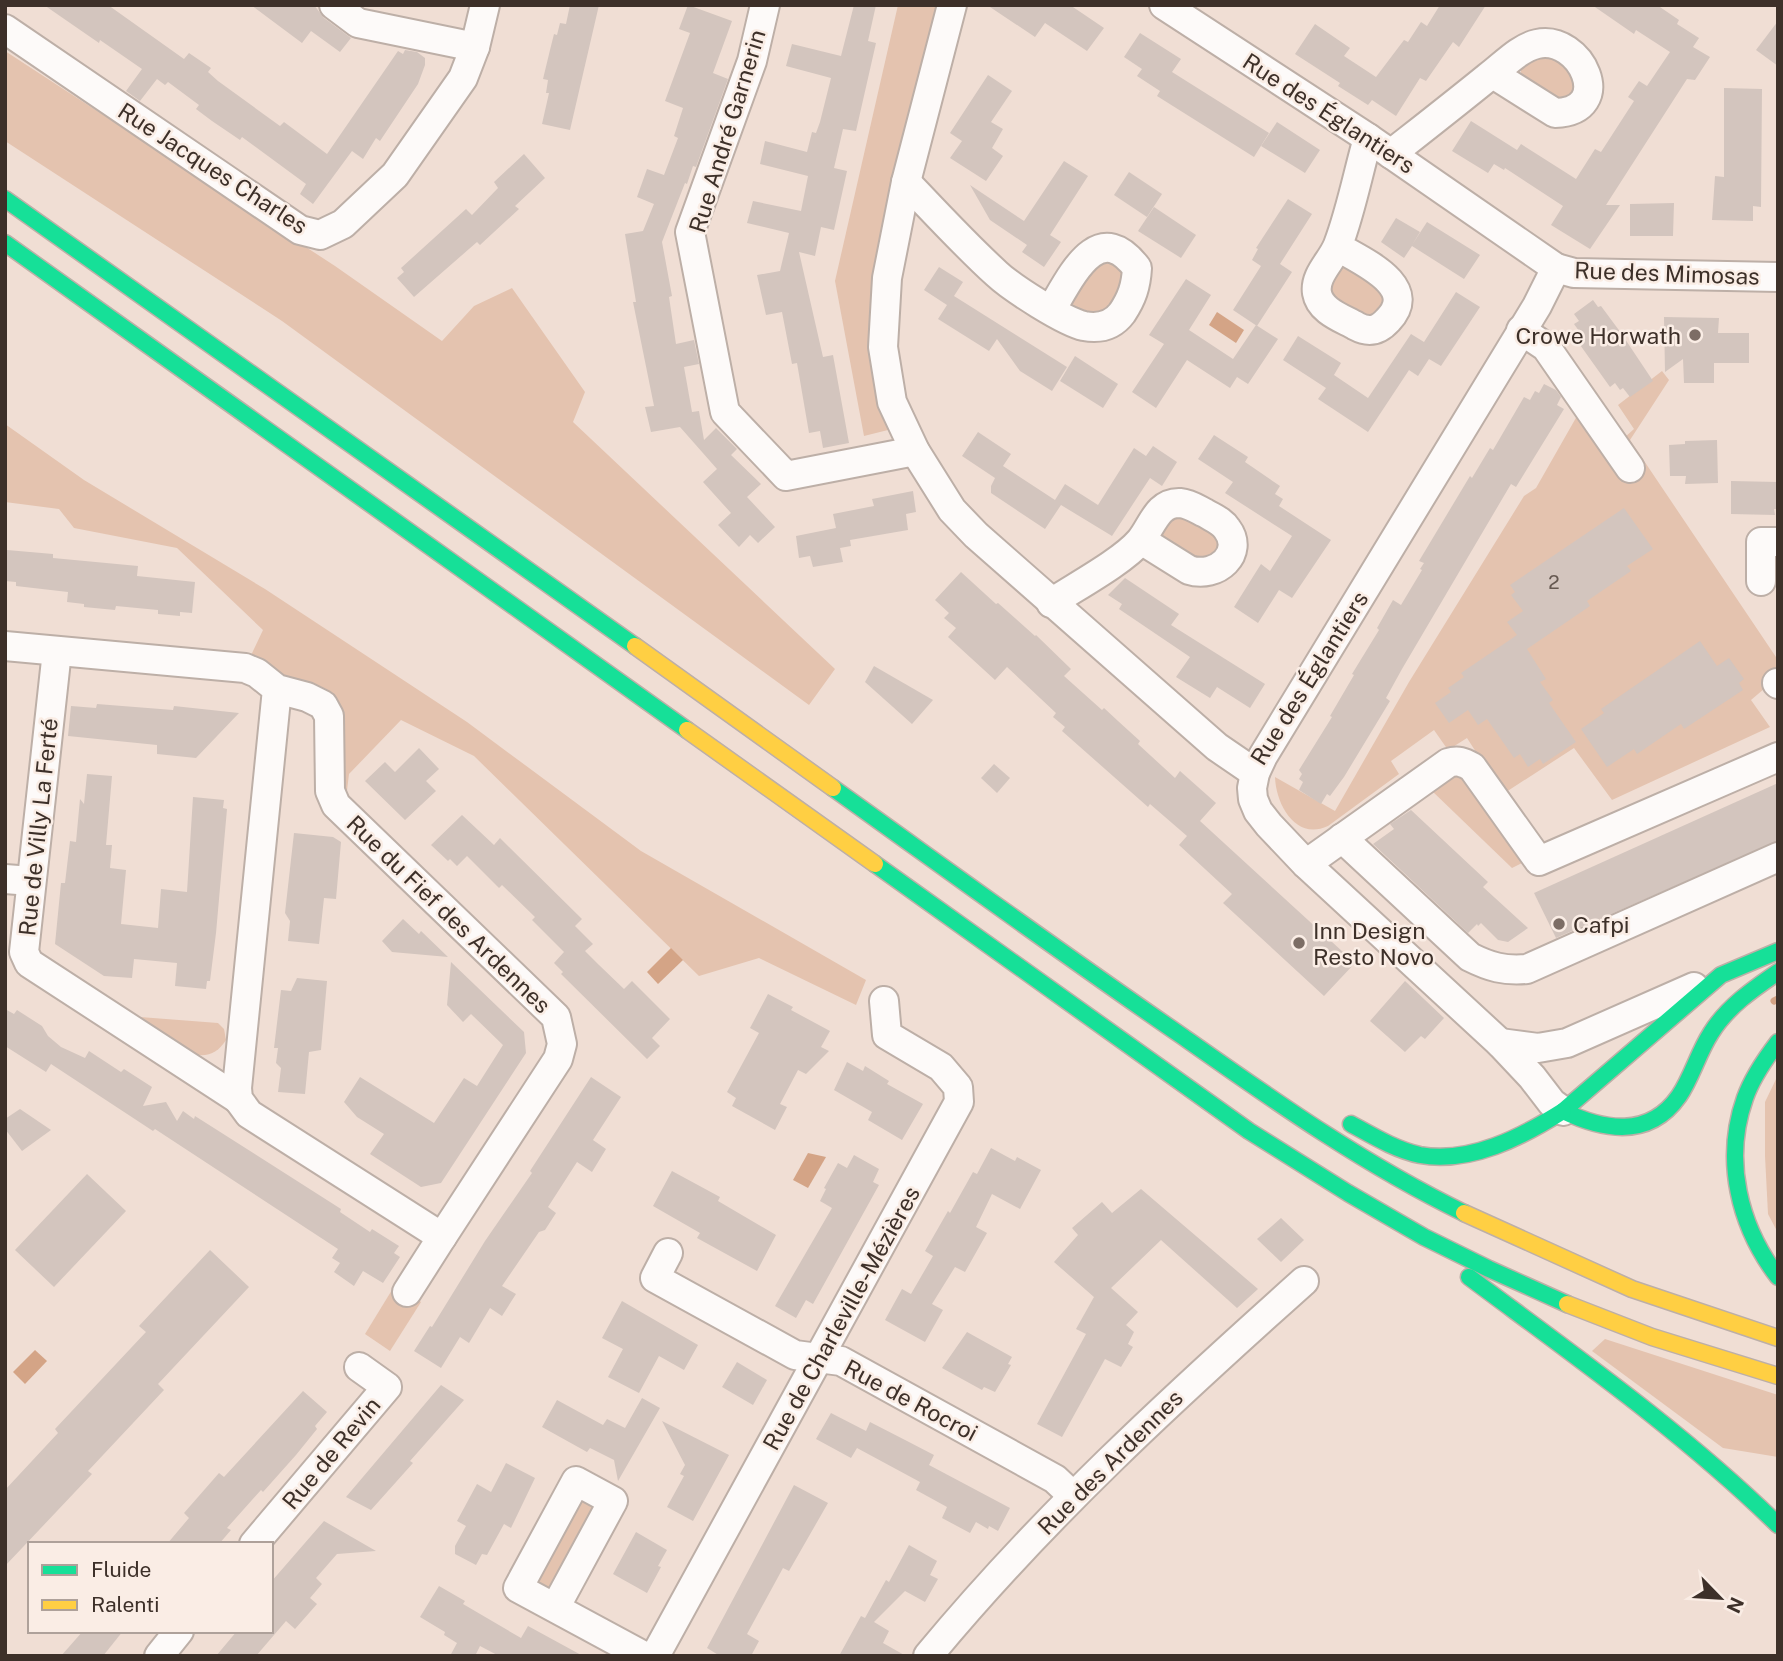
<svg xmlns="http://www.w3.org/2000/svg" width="1783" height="1661" font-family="'Public Sans',sans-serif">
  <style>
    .green { fill: #e4c3af }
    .water { fill: #d4a486 }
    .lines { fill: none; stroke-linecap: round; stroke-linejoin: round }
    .stream { stroke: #d4a486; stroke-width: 7 }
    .building { fill: #d3c5be }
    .street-casing { stroke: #bdafa7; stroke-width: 32 }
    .fast-casing { stroke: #bdafa7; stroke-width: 19 }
    .slow-casing { stroke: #bdafa7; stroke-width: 19 }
    .street { stroke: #fdfaf9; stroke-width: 28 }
    .fast { stroke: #16e098; stroke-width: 16 }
    .slow { stroke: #ffcf43; stroke-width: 16 }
    .poi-dot { fill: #7c6d65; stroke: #faede5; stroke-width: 2.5 }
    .labels { text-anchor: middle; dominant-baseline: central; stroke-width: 5; stroke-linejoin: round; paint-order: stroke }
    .number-label { font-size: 19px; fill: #655850 }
    .street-label { font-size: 23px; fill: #3d3029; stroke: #faede5 }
    .poi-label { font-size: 23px; fill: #3d3029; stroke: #faede5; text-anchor: start }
  </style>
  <rect width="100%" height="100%" fill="#f0ded4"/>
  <g class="green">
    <polygon points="898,5 945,5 897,180 896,428 864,436 835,281"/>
    <polygon points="5,51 335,266 442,341 474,306 512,288 585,392 573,422 835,669 809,705 282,321 5,141"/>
    <polygon points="1530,56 1560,58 1581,84 1566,103 1521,77 1521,67"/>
    <path d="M 1094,260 L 1124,263 L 1125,289 L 1099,318 L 1074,309 C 1069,290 1084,275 1094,260 Z"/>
    <polygon points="1343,266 1378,281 1386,302 1373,322 1332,304 1327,278"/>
    <path d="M 1662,371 L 1669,380 L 1630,440 L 1778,660 L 1778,677 L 1751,700 L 1770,727 L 1612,800 L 1574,748 L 1503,794 L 1467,738 L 1448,750 L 1434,730 L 1391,761 L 1399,774 L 1328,826 C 1296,841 1276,805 1275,777 L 1335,811 L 1409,682 L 1524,496 L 1536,488 L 1585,402 L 1615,446 L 1634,429 L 1618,405 Z"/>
    <polygon points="5,424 84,480 265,589 467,722 641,851 866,980 856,1005 759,958 699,976 474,756 401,720 349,774 344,815 329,716 245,668 263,630 177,548 74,528 59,509 5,502"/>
    <polygon points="1184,511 1224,542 1208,566 1162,540 1159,532 1161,522"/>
    <polygon points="1451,774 1464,775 1524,862 1512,868 1430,789"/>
    <path d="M 140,1017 L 218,1023 L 224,1029 L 226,1040 C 219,1051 211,1056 198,1055 Z"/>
    <polygon points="1778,1075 1778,1233 1768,1214 1765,1156 1765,1102"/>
    <polygon points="395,1285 421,1302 390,1351 365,1334"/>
    <polygon points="1605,1339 1778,1395 1778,1457 1723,1448 1592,1351"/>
    <polygon points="581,1500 592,1505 593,1511 549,1591 539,1590 533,1572"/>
  </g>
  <g class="water">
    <polygon points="1217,312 1244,330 1236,343 1209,325"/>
    <polygon points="671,948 683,960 658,984 647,972"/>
    <polygon points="808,1153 826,1157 808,1188 793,1180"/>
    <polygon points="35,1350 47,1361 25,1384 13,1372"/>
  </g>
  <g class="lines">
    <polyline class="stream" points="1774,1001 1778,999"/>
  </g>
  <g class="building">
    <polygon points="44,5 108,5 184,59 189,53 211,68 208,72 218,81 280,126 284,122 327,154 398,51 403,54 405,50 417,52 425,58 425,65 418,84 380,141 376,138 363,159 352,151 313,204 300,194 306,184 242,137 240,140 212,121 196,109 199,105 168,82 165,85 157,79 140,101 126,91 142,69 100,40 99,43"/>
    <polygon points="251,5 314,5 324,18 351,38 340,52 311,31 302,43"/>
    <polygon points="570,5 599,5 570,130 542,124 549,93 546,93 548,80 543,79 550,50 554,34 557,35 560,23 566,24"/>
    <polygon points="688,5 732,21 713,73 728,79 696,167 693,166 687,184 685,183 662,242 672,296 669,297 676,344 694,340 699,364 684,367 692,412 699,411 704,440 716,428 737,449 731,455 761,484 747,497 775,527 758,543 750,535 739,547 718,525 731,513 703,482 717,469 680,427 651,432 645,407 654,406 633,302 636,302 625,234 643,231 654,204 637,197 647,169 664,175 678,138 674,136 683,108 665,101 690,33 679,29"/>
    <polygon points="854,5 876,5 868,41 876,43 856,131 843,129 834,168 847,171 834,230 821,227 815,256 799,252 823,357 833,355 849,443 823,448 820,431 809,433 797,363 792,364 782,312 766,315 757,275 780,271 789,233 747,223 753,201 801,211 808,176 760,164 765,141 807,152 812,132 816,133 820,122 831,78 786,66 792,44 841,56"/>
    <polygon points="987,5 1070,5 1104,28 1087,51 1045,23 1035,37"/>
    <polygon points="1440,5 1486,5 1459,47 1453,42 1426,81 1420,78 1396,116 1372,100 1368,105 1338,86 1340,83 1295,54 1315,24 1350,48 1344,56 1376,77 1404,40 1408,42 1421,22 1427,26"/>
    <polygon points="1592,5 1657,5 1679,20 1677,24 1699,38 1693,47 1710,57 1695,80 1687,79 1606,205 1620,205 1590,249 1551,225 1563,206 1505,168 1504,170 1494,164 1488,173 1452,151 1471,121 1517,150 1521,144 1576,179 1595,149 1601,152 1634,101 1628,97 1639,81 1647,86 1670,52 1636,30 1634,34"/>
    <polygon points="1778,21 1778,66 1756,50"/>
    <polygon points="1140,33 1181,59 1172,72 1269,133 1254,157 1157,96 1160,91 1137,76 1142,69 1124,57"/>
    <polygon points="988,75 1012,91 991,122 1003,129 992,148 1003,156 986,181 950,158 962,141 950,133"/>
    <polygon points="1724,88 1762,89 1761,207 1753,206 1753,221 1712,220 1715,176 1724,177"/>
    <polygon points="1277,122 1320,150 1305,173 1261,146"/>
    <polygon points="524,154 545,178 515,206 519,209 480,245 477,242 414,297 397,278 404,272 401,268 466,209 472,215 498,188 494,182"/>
    <polygon points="1064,161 1088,176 1050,235 1061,242 1044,267 1022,252 1027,245 990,220 970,185 1024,221"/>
    <polygon points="1129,172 1162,194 1147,217 1114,195"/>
    <polygon points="1288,199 1312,214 1280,264 1292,272 1257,326 1233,310 1261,266 1252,260 1258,249 1256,248"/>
    <polygon points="1674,203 1673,236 1630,236 1630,204"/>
    <polygon points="1154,207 1196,235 1181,258 1138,231"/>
    <polygon points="1396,218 1420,232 1412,245 1427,222 1480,255 1464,279 1412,246 1404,258 1381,242"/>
    <polygon points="939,267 963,282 954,296 1067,367 1052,391 1020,371 997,339 989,351 938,319 947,305 924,290"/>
    <polygon points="1186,279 1211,295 1189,330 1233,359 1256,325 1278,339 1248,384 1237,377 1230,388 1187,360 1156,408 1132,392 1164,344 1149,335"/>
    <polygon points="1456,292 1480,307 1441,366 1429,359 1418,376 1409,370 1368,432 1318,399 1326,388 1283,360 1298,336 1341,363 1331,380 1334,375 1368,398 1411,334 1424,342"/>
    <polygon points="1593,300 1598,307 1601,306 1621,333 1653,381 1630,397 1623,388 1620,390 1615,383 1610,387 1573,335 1579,331 1574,324 1579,321 1574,314"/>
    <polygon points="1664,317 1719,318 1718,333 1749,333 1749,363 1714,363 1714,383 1684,383 1683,359 1665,372"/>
    <polygon points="1075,356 1118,384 1103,408 1060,381"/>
    <polygon points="1544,384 1556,390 1561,397 1557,405 1564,409 1516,487 1511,484 1402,669 1386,698 1390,701 1344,777 1330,796 1327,794 1321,804 1299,790 1303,782 1299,779 1302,774 1299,770 1332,717 1330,716 1354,675 1352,674 1379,630 1377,628 1393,600 1401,605 1422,570 1420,569 1424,563 1419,561 1470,476 1472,478 1490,448 1493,450 1524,397 1530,400 1535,391 1539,393"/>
    <polygon points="978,432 1011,454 1003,466 1055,500 1065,484 1098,505 1134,448 1146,456 1153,446 1177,462 1162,486 1150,478 1112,536 1061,505 1045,529 991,493 991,486 995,478 962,456"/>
    <polygon points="1214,435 1248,457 1245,462 1280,486 1275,494 1283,499 1279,506 1331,540 1292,598 1279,590 1258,623 1234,607 1261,564 1270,571 1292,536 1225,493 1233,482 1198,459"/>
    <polygon points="1717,440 1718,483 1685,484 1686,476 1670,476 1669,445 1685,444 1685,441"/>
    <polygon points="1731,481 1778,482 1778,509 1774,509 1775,515 1731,514"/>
    <polygon points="913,491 916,512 906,514 908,530 850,540 851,546 840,548 843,562 813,567 810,556 799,558 796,536 836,528 833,514 874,506 872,499"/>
    <polygon points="1624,508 1653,549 1627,566 1631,571 1587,601 1590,606 1527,649 1546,679 1540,682 1553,700 1549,703 1576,742 1543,764 1540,759 1528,767 1520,754 1514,758 1487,719 1478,725 1468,710 1449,723 1435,703 1451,692 1448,688 1464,677 1461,673 1517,635 1507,622 1523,611 1511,595 1515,592 1510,585"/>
    <polygon points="7,550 53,554 53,558 138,566 137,576 195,582 192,613 180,612 180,616 158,614 158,610 116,606 115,610 84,607 84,604 67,602 68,592 16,586 16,582 5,581"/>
    <polygon points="961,572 996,604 998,603 1035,636 1036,635 1071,669 1064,676 1102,710 1104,708 1118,721 1140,741 1138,744 1175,778 1180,771 1216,803 1200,821 1355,963 1324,996 1223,903 1232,894 1179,845 1187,836 1150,804 1148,807 1062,731 1065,727 1053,717 1056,713 1007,667 995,680 948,637 956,628 944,618 949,613 935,600"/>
    <polygon points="1125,578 1179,614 1171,625 1265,684 1250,708 1217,687 1210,698 1176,677 1190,657 1119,609 1122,604 1108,595"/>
    <polygon points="1700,641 1717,666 1729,658 1744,679 1739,683 1743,690 1684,729 1681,724 1637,754 1634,749 1607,767 1581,729 1604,713 1601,709"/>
    <polygon points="874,666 933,700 912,724 865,682"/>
    <polygon points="97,704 173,710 174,706 239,713 196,758 157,754 157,745 68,736 71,706 96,708"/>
    <polygon points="419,748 439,769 426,781 436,791 405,820 365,781 385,762 395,772"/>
    <polygon points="994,764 1010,778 997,793 981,778"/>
    <polygon points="87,774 112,776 106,845 112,845 110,868 126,870 121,924 158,928 161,889 187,892 193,797 224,800 223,808 227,809 216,933 210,981 207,981 206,989 175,986 177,963 134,959 132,978 104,976 55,944 61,883 65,883 70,841 76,842 80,799 84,804"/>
    <polygon points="1778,783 1778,841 1556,938 1534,893"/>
    <polygon points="1411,810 1488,882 1483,887 1528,928 1508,942 1498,940 1481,923 1478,926 1477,924 1468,933 1373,844 1394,829 1390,824"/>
    <polygon points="462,815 494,845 500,838 582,919 575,926 593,944 585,951 599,965 624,989 632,981 670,1019 652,1038 660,1046 647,1059 561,974 563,972 554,963 564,952 532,920 535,917 502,885 499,888 467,856 457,866 450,859 448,861 431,845"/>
    <polygon points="294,833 333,837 341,842 336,899 324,898 319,944 288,941 290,921 285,913"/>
    <polygon points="403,919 419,934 421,931 448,957 392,952 382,941"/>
    <polygon points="451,962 524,1032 526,1053 441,1183 421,1187 370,1154 384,1134 357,1117 344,1102 360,1077 434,1123 464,1078 477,1086 503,1045 471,1014 463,1022 447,1005"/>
    <polygon points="297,978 327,981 321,1050 309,1052 305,1094 278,1092 281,1068 276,1063 278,1048 274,1048 281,990 291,991"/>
    <polygon points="1405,981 1444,1018 1425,1039 1421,1036 1405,1052 1370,1021"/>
    <polygon points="768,994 793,1007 791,1010 830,1031 821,1047 829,1051 806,1074 798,1070 780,1104 787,1107 775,1130 732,1106 736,1098 727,1092 759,1033 750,1028"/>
    <polygon points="5,1009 14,1014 17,1010 42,1026 48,1036 61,1047 85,1058 89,1051 121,1072 124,1069 152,1087 143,1106 166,1102 177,1121 183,1111 194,1119 195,1116 341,1209 340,1212 370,1232 372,1229 399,1246 394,1253 400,1257 383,1283 363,1271 354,1286 334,1272 340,1263 332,1258 338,1249 155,1129 153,1131 51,1064 46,1072 5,1046"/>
    <polygon points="847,1062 863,1071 865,1066 889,1081 887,1084 923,1104 902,1140 868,1120 872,1112 834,1090"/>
    <polygon points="591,1077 621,1097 593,1140 606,1149 592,1172 577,1162 548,1207 556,1213 545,1230 539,1232 502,1286 516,1294 502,1316 490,1308 469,1343 460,1337 441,1368 414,1351 430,1326 432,1327 485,1241 532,1173 530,1171"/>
    <polygon points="20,1109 51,1130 22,1151 5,1129 5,1119"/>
    <polygon points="991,1148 1015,1161 1017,1157 1041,1170 1020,1209 992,1194 976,1227 987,1233 965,1272 955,1267 932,1304 943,1310 925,1342 885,1320 902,1289 911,1294 933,1256 925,1251 948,1211 950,1213 973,1172 977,1174"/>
    <polygon points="854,1155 879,1169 873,1182 879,1185 813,1304 806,1300 796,1318 775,1306 832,1208 820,1201 826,1189 824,1188 838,1163 847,1168"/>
    <polygon points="672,1171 720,1197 718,1201 776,1235 757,1271 697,1238 700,1233 653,1206"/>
    <polygon points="87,1174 126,1211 54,1287 15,1250"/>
    <polygon points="1141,1189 1258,1289 1237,1308 1161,1240 1111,1288 1138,1312 1126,1325 1134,1332 1128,1344 1133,1347 1121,1367 1105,1359 1062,1437 1037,1424 1086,1334 1076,1329 1094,1297 1054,1262 1078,1235 1072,1228 1102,1202 1112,1213"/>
    <polygon points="1281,1218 1304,1240 1281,1262 1257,1239"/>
    <polygon points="210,1250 249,1287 158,1384 164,1390 88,1471 92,1474 5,1566 5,1490 58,1433 55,1429 146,1332 139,1326"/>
    <polygon points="622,1301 698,1345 684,1370 659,1356 639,1393 608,1377 623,1349 602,1338"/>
    <polygon points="967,1332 1012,1357 1008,1364 1011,1365 995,1392 984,1387 982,1390 942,1368"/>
    <polygon points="737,1362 767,1380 753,1405 722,1387"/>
    <polygon points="441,1385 464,1400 410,1461 413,1463 371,1510 346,1497"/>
    <polygon points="303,1391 327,1412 315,1426 317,1429 296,1455 263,1492 261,1490 227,1528 231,1530 219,1544 167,1544 189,1518 184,1513 219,1473 224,1477"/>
    <polygon points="642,1398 660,1408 618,1481 614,1460 590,1448 587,1452 542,1427 557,1400 603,1425 607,1419 625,1428"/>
    <polygon points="831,1413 866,1431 870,1422 907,1441 934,1455 929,1465 1010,1508 998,1531 989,1526 988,1529 976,1522 970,1533 942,1518 947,1507 916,1490 920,1482 857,1448 851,1458 816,1439"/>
    <polygon points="662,1421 729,1455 693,1521 667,1507 684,1476 680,1474 685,1465"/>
    <polygon points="506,1463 535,1478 511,1528 504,1524 487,1555 482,1554 476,1565 455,1554 455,1546 466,1526 457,1521 477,1484 491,1492"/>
    <polygon points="794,1485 828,1503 789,1571 783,1568 747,1634 759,1641 751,1656 720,1656 707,1648"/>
    <polygon points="324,1521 376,1551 337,1554 316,1578 322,1584 310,1598 317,1604 295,1629 286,1621 256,1656 216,1656 237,1631 271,1631 271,1582"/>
    <polygon points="636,1532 667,1550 658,1566 661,1567 647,1593 613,1574"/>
    <polygon points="909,1545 937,1561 930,1575 938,1579 925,1602 905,1591 874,1622 889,1631 883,1643 906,1656 839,1656 861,1616 865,1618 886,1580 889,1582"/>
    <polygon points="439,1586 465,1601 463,1604 521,1638 528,1626 583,1656 499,1656 480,1646 475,1656 450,1656 457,1643 444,1635 445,1632 420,1617"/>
    <polygon points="83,1631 123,1631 103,1656 61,1656"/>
  </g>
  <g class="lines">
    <defs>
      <g id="street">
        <polyline points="334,5 358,23 475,47"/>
        <polyline points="765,5 752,61 690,232 725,412 786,476 915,451"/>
        <polyline points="952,5 906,182 887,278 883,347 892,402 915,451 952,510 976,535 1217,747 1255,773"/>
        <polyline points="1164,5 1368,138 1556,268 1537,306 1263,756 1255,773 1252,788 1253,799 1258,811 1269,825 1306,864 1500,1043 1532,1077 1552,1103 1563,1111"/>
        <polyline points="5,29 300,230 320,235 343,224 395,175 463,78 475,47 485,5"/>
        <path d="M 1391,154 C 1424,128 1456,103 1488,77 C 1503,66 1519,48 1537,44 C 1581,34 1617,111 1555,113 L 1493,74"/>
        <path d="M 906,182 C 936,213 965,245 997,274 C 1012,288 1065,322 1084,326 C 1100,329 1113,325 1122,313 C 1132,298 1136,286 1137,268 C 1098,216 1071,277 1051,310"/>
        <path d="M 1338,247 C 1361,261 1421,286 1388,320 C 1378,331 1369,333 1356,326 C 1342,318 1320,311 1317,293 C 1314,275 1332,261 1338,245 C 1351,211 1358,173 1368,138"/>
        <polyline points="1556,268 1574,273 1778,277"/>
        <polyline points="1521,330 1546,347 1630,468"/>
        <polyline points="1761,581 1761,542 1778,542"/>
        <path d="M 1051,603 C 1075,587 1122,562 1140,541 C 1152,527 1157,502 1180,503 C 1190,504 1197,509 1205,513 C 1213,518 1222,521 1227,529 C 1245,553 1217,579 1189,570 L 1141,540"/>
        <polyline points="5,646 245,668 257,673 277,689 307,697 323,705 329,716 330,791 336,805 556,1017 562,1044 558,1059 442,1237 249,1114 238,1099 237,1088 277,689"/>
        <polyline points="57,651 24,952 29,963 238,1099"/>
        <polyline points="1777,683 1778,684"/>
        <path d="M 1342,838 L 1470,957 C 1490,967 1504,971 1527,969 L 1778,857"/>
        <path d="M 1306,864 L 1448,763 C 1458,760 1463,762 1472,767 L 1539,861 L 1778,757"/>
        <polyline points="5,879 31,881"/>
        <polyline points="1500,1043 1538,1048 1567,1043 1694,987"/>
        <polyline points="668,1253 655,1278 795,1355 841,1361 1055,1479 1073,1496"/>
        <polyline points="407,1292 442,1237"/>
        <polyline points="254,1544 387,1387 359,1367"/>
        <polyline points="555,1608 613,1501 576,1481 518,1588 644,1656"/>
        <polyline points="159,1656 179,1631"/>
        <polyline points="655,1656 959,1102 958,1087 941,1067 887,1035 884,1001"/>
        <path d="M 928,1656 C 1041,1519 1172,1399 1304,1281"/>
      </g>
      <g id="fast">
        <polyline points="5,199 635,646"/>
        <polyline points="5,243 687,730"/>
        <path d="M 833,788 C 949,871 1064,955 1182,1036 C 1273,1100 1363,1164 1464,1213"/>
        <polyline points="875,864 1249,1131 1348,1193 1424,1237 1489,1269 1567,1304"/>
        <path d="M 1778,951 L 1721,975 L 1563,1111 C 1603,1130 1649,1139 1679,1096 C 1692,1077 1698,1053 1711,1033 C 1727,1007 1753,989 1778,972"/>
        <path d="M 1778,1042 C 1765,1059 1752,1078 1745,1098 C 1723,1160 1739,1226 1778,1277"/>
        <path d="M 1351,1124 C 1373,1136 1396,1150 1420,1155 C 1470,1164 1522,1137 1563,1111"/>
        <path d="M 1469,1277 C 1575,1356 1683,1432 1778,1525"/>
      </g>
      <g id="slow">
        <polyline points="635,646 833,788"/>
        <polyline points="687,730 875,864"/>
        <polyline points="1464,1213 1632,1289 1778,1338"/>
        <polyline points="1567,1304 1652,1337 1778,1376"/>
      </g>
    </defs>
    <use href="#street" class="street-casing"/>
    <use href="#fast" class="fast-casing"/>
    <use href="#slow" class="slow-casing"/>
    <use href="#street" class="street"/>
    <use href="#fast" class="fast"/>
    <use href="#slow" class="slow"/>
  </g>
  <g class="poi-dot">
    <circle cx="1695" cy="335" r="7"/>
    <circle cx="1559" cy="924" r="7"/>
    <circle cx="1299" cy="943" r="7"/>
  </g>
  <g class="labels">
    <g class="number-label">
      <text x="1554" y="582">2</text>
    </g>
    <g class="street-label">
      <text transform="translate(1329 113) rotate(33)">Rue des Églantiers</text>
      <text transform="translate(727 131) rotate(-73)">Rue André Garnerin</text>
      <text transform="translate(213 168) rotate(33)">Rue Jacques Charles</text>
      <text transform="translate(1667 273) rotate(2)">Rue des Mimosas</text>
      <text transform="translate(1309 678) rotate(-58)">Rue des Églantiers</text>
      <text transform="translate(38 827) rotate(-84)">Rue de Villy La Ferté</text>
      <text transform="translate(449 914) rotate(44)">Rue du Fief des Ardennes</text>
      <text transform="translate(841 1318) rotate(-61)">Rue de Charleville-Mézières</text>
      <text transform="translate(911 1400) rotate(28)">Rue de Rocroi</text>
      <text transform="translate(331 1453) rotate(-50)">Rue de Revin</text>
      <text transform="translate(1110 1462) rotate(-45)">Rue des Ardennes</text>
    </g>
    <g class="poi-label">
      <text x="1681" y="335" text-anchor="end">Crowe Horwath</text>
      <text x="1573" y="924">Cafpi</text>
      <text x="1313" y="930">Inn Design<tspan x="1313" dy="26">Resto Novo</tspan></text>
    </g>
  </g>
  <rect width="1783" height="1661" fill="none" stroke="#3d3029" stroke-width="14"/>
  <rect x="28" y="1542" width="245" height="91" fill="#faede5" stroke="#aea19a" stroke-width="2"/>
  <rect x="42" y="1565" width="35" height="10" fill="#16e098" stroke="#aea19a" stroke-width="2"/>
  <text x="91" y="1577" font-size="21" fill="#3d3029">Fluide</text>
  <rect x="42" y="1600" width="35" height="10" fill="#ffcf43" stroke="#aea19a" stroke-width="2"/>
  <text x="91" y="1612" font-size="21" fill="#3d3029">Ralenti</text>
  <g transform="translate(1720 1598) rotate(115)" stroke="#faede5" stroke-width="5" paint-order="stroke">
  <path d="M0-5L12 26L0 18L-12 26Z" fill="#3d3029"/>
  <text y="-10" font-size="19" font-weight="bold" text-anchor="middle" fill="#3d3029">N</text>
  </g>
</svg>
